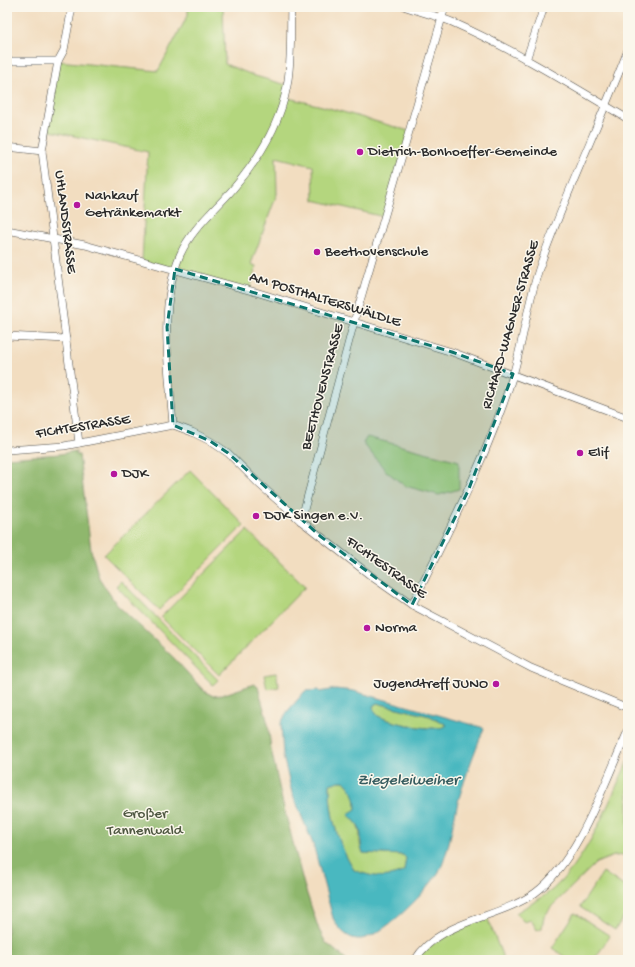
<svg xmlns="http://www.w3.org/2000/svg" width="635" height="967" font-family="'Gochi Hand',sans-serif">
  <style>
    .green { fill: #b4d67e; stroke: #708054 }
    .forest { fill: #8fb76d; stroke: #5d714c }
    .water { fill: #49b8c0; stroke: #3a7276; fill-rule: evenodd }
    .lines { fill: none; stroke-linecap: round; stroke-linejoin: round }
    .street-casing { stroke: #494641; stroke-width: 8 }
    .street { stroke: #fff; stroke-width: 7 }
    .marked { fill: #0f766e; fill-opacity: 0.2; stroke: #0f766e; stroke-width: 3; stroke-dasharray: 8 5; stroke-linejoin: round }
    .poi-dot { fill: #b5179e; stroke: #fbf7ec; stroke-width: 1.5 }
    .labels { text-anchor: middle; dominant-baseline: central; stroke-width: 3; stroke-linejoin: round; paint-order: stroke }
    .poi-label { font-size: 15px; fill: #2b2b2b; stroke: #fbf7ec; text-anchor: start }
    .street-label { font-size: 15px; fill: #2b2b2b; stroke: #fbf7ec }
    .park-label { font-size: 15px; fill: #4d5640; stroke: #fbf7ec }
    .water-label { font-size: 16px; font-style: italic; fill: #365c5f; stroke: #fbf7ec }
  </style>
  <rect width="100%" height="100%" fill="#fbf7ec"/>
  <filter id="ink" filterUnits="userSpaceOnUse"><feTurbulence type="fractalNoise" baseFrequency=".025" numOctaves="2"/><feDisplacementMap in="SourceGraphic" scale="8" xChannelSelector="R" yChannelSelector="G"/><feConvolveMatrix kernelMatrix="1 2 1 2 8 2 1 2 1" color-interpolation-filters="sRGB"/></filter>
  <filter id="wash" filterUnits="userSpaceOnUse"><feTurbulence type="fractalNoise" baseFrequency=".012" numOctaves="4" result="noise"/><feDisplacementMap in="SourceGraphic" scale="16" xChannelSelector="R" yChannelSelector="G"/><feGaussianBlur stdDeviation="0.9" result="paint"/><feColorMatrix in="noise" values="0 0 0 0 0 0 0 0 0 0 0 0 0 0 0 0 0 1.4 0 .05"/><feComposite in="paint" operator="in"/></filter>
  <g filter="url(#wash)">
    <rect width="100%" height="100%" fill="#f2ddc0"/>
    <g class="green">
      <polygon points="188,7 223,7 225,64 255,76 287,85 284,97 322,106 409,131 384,217 314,200 313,166 276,157 277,194 251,264 256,266 250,290 142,261 148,152 46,130 58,61 158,71 188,15"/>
      <polygon points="367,437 459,461 459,489 439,495 405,486 386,471 363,443"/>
      <polygon points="190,470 244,525 159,610 104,555"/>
      <polygon points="247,530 305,587 219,675 161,617"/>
      <polygon points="121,581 218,680 213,685 116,586"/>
      <polygon points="276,673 279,687 267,689 264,675"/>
      <path d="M 377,703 L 430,716 L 448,725 C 438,734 389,722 378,716 C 376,714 374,710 373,708 L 374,705 Z"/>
      <path d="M 628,761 L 628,855 L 614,856 L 596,863 L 552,906 L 544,917 L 542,928 L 537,930 L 531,920 L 524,922 L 516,913 C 528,905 541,899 552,890 C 590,856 607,805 628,761 Z"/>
      <path d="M 339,781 L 344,781 C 357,795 359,801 353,819 C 365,832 356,840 363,853 L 404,855 L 406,858 L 404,871 C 387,880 371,877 354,870 C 338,845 329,813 330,784 Z"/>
      <polygon points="603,872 628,889 628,910 615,930 580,907"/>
      <polygon points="575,913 610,936 594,960 569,960 552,948"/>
      <polygon points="487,917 504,960 415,960 436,938"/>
    </g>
    <polygon class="forest" points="76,451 76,455 79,455 91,550 99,578 117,605 173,657 204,691 213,696 222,695 254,684 258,687 268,724 271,749 282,800 304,885 319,930 326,943 347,960 7,960 7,458 60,454"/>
    <path class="water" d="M 335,689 L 354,691 L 484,728 C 474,754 464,779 457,806 C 452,827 449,849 441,868 C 432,887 379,942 357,939 C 346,938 337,927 333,918 L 313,844 L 292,793 L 283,756 L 281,723 L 287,712 L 305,691 L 319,690 L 320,692 ZM 377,703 L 430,716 L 447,725 C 438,734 389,722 378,716 C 376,714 374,710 373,708 L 374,705 ZM 339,781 L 344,781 C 353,790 356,796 356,809 L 348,814 C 351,818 357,822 359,827 C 363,836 359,844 363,853 L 403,855 L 406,858 L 404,871 C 387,880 371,877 354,870 C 338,845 329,813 330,784 Z"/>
  </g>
  <g filter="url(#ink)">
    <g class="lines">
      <defs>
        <g id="street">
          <polyline points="72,7 64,50 58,61 42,151 79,443"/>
          <path d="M 406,7 C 421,12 437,16 452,22 C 513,49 571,85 628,119"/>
          <polyline points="526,60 544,7"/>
          <polyline points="7,61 58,61"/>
          <polyline points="7,147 42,151"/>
          <polyline points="7,230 85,245 259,293 452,352 628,418"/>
          <polyline points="7,336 66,339"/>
          <path d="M 173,425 C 169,370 158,307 180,255 C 191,229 215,210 233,189 C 258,160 280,124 287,86 C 292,60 290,33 291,7"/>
          <polyline points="7,450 64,446 173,425 192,432 210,441 228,453 259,484 301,521 375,579 412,605 531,668 628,708"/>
          <polyline points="301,521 354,322 445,7"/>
          <path d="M 412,605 C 449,530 488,455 513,375 C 524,338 528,299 541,263 C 567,191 600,122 628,50"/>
          <path d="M 415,960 C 439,920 498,919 535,893 C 579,861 605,781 628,731"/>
        </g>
      </defs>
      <use href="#street" class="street-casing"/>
      <use href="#street" class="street"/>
    </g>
  </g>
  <path class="marked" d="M 175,269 L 452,352 L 513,374 L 468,491 L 412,605 L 320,536 L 228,453 L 210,441 L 173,425 L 167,327 Z"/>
  <g class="poi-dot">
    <circle cx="360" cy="152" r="4"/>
    <circle cx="77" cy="205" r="4"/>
    <circle cx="317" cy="252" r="4"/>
    <circle cx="580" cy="453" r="4"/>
    <circle cx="114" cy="474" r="4"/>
    <circle cx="256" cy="516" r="4"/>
    <circle cx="367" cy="628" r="4"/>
    <circle cx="496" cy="684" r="4"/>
  </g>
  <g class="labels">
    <g class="poi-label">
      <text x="368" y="152">Dietrich-Bonhoeffer-Gemeinde</text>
      <text x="85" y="196">Nahkauf<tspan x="85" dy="17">Getränkemarkt</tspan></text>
      <text x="325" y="252">Beethovenschule</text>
      <text x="588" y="453">Elif</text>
      <text x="122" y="474">DJK</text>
      <text x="264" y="516">DJK Singen e.V.</text>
      <text x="375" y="628">Norma</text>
      <text x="488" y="684" text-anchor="end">Jugendtreff JUNO</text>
    </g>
    <g class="street-label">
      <text transform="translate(65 222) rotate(83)">UHLANDSTRASSE</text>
      <text transform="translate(325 300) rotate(17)">AM POSTHALTERSWÄLDLE</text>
      <text transform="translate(511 325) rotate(-74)">RICHARD-WAGNER-STRASSE</text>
      <text transform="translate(323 387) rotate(-75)">BEETHOVENSTRASSE</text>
      <text transform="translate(83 427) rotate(-9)">FICHTESTRASSE</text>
      <text transform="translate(386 568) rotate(36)">FICHTESTRASSE</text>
    </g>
    <g class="park-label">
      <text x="145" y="814">Großer<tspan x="145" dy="17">Tannenwald</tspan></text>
    </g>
    <g class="water-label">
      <text x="408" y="781">Ziegeleiweiher</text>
    </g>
  </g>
  <rect width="635" height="967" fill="none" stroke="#fbf7ec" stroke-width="24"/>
</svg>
